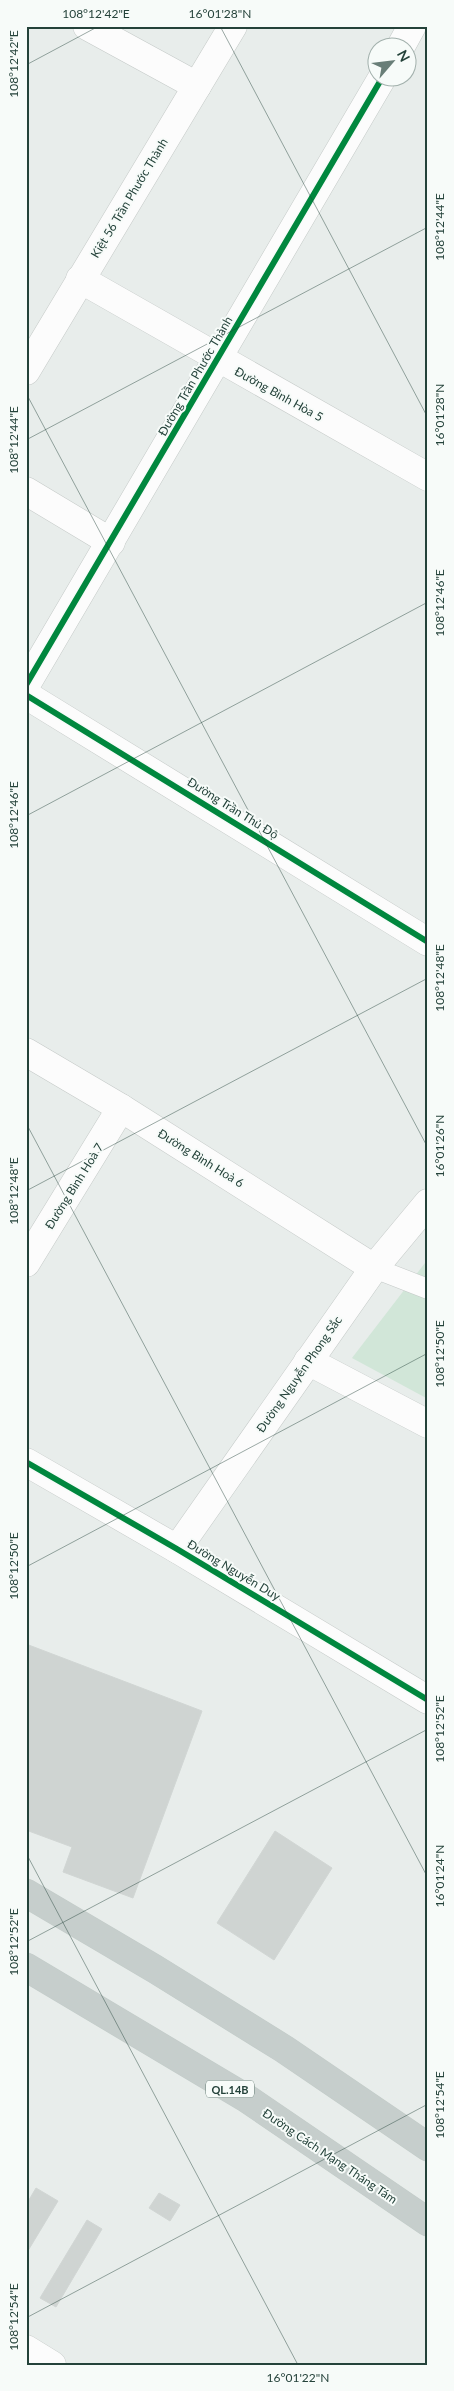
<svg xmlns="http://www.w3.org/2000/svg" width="454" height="2391" font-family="Lato,sans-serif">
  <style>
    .green { fill: #d1e6d8 }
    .building { fill: #cfd4d2; stroke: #d1d6d4 }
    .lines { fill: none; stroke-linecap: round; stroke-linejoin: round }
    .service-casing { stroke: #c5cac8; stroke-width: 21 }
    .minor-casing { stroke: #c5cac8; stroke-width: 29 }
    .tertiary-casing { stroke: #c5cac8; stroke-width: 29 }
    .trunk-casing { stroke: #c3ccc9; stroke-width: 29 }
    .service { stroke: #fcfcfc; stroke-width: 20 }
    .minor { stroke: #fcfcfc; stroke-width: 28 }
    .tertiary { stroke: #fcfcfc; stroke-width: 28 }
    .trunk { stroke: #c6cecc; stroke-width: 28 }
    .cycleway-casing { stroke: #f7fbf9; stroke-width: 9 }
    .cycleway { stroke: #00873e; stroke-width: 6 }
    .ticks { fill: none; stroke: #24423a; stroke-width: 1; stroke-opacity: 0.45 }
    .labels { text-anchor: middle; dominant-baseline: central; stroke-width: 4; stroke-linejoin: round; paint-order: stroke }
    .shield { fill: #f7fbf9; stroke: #637a73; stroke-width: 1 }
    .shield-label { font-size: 11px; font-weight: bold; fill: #24423a }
    .street-label { font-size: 12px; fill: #24423a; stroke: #f7fbf9 }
    .neatline { fill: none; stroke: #24423a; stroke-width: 2 }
    .ticks-label { font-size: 12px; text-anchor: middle; fill: #24423a }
  </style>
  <rect width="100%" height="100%" fill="#e8edeb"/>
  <polygon class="green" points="428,1259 428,1399 352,1358"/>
  <g class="building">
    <polygon points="26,1644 202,1711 133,1898 63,1872 72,1847 26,1830"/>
    <polygon points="275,1831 332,1868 274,1960 217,1923"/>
    <polygon points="36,2188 58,2201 26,2254 26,2205"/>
    <polygon points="159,2193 180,2205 170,2221 149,2208"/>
    <polygon points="87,2220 102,2229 56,2307 40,2298"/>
  </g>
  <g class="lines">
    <defs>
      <polyline id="service" points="374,1268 428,1289"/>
      <g id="minor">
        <polyline points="87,26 197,86"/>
        <polyline points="80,279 428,477"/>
        <polyline points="26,371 233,26"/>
        <polyline points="26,491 111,542"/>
        <polyline points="26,1052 121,1108 374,1268"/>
        <polyline points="26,1263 121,1108"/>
        <polyline points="308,1361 428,1424"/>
        <polyline points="26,1462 177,1549 428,1700"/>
        <polyline points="177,1549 374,1268 428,1203"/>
        <polyline points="26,2349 52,2365"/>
      </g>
      <g id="tertiary">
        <polyline points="400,48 412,26"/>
        <polyline points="26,685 382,78"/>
        <polyline points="26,695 428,942"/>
      </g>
      <g id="trunk">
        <polyline points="26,1893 155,1969 284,2049 428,2147"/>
        <polyline points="26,1967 246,2098 428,2222"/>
      </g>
    </defs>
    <use href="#service" class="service-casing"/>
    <use href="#minor" class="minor-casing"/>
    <use href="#tertiary" class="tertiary-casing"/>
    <use href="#trunk" class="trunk-casing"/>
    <use href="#service" class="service"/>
    <use href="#minor" class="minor"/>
    <use href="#tertiary" class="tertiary"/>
    <use href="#trunk" class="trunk"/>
    <defs>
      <g id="cycleway">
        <polyline points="26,685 382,78"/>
        <polyline points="26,695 428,942"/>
        <polyline points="26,1462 177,1549 428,1700"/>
      </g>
    </defs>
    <use href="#cycleway" class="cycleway-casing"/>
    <use href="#cycleway" class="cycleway"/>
  </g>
  <path class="ticks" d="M 220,26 L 428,418M 26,65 L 99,26M 26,393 L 428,1148M 26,440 L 428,227M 26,816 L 428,602M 26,1123 L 428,1878M 26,1191 L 428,978M 26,1567 L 428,1353M 26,1853 L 298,2365M 26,1942 L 428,1729M 26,2318 L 428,2104"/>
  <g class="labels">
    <rect class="shield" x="206" y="2080.5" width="48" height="17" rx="4"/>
    <g class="shield-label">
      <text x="230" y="2089">QL.14B</text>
    </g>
    <g class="street-label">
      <text transform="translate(129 198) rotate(-59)">Kiệt 56 Trần Phước Thành</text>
      <text transform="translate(195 376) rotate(-60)">Đường Trần Phước Thành</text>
      <text transform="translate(279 394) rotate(29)">Đường Bình Hòa 5</text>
      <text transform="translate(233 808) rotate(32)">Đường Trần Thủ Độ</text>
      <text transform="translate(201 1158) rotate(32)">Đường Bình Hoà 6</text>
      <text transform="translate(74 1186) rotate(-58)">Đường Bình Hoà 7</text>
      <text transform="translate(299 1374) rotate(-55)">Đường Nguyễn Phong Sắc</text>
      <text transform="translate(234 1570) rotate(31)">Đường Nguyễn Duy</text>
      <text transform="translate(330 2156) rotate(34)">Đường Cách Mạng Tháng Tám</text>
    </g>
  </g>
  <rect width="454" height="2391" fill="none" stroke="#f7fbf9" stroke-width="55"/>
  <g transform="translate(392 62) rotate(62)"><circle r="24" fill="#f7fbf9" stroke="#a3b1ad"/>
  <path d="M0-4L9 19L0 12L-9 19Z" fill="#697e78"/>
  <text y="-8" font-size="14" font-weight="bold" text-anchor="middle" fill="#24423a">N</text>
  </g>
  <rect x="28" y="28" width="398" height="2336" class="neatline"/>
  <g class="ticks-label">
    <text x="96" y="18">108°12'42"E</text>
    <text x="220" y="18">16°01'28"N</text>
    <text transform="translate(14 64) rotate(-90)" y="4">108°12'42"E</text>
    <text transform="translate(440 227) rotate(-90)" y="4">108°12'44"E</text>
    <text transform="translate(440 415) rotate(-90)" y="4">16°01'28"N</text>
    <text transform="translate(14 440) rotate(-90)" y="4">108°12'44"E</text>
    <text transform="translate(440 603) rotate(-90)" y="4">108°12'46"E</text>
    <text transform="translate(14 815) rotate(-90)" y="4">108°12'46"E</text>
    <text transform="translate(440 978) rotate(-90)" y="4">108°12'48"E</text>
    <text transform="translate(440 1146) rotate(-90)" y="4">16°01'26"N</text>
    <text transform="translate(14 1191) rotate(-90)" y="4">108°12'48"E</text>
    <text transform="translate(440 1354) rotate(-90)" y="4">108°12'50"E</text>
    <text transform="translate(14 1566) rotate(-90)" y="4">108°12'50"E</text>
    <text transform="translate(440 1729) rotate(-90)" y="4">108°12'52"E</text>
    <text transform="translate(440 1876) rotate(-90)" y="4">16°01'24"N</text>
    <text transform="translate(14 1942) rotate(-90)" y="4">108°12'52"E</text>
    <text transform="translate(440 2105) rotate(-90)" y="4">108°12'54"E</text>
    <text transform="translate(14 2317) rotate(-90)" y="4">108°12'54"E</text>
    <text x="298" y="2382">16°01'22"N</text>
  </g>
</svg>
